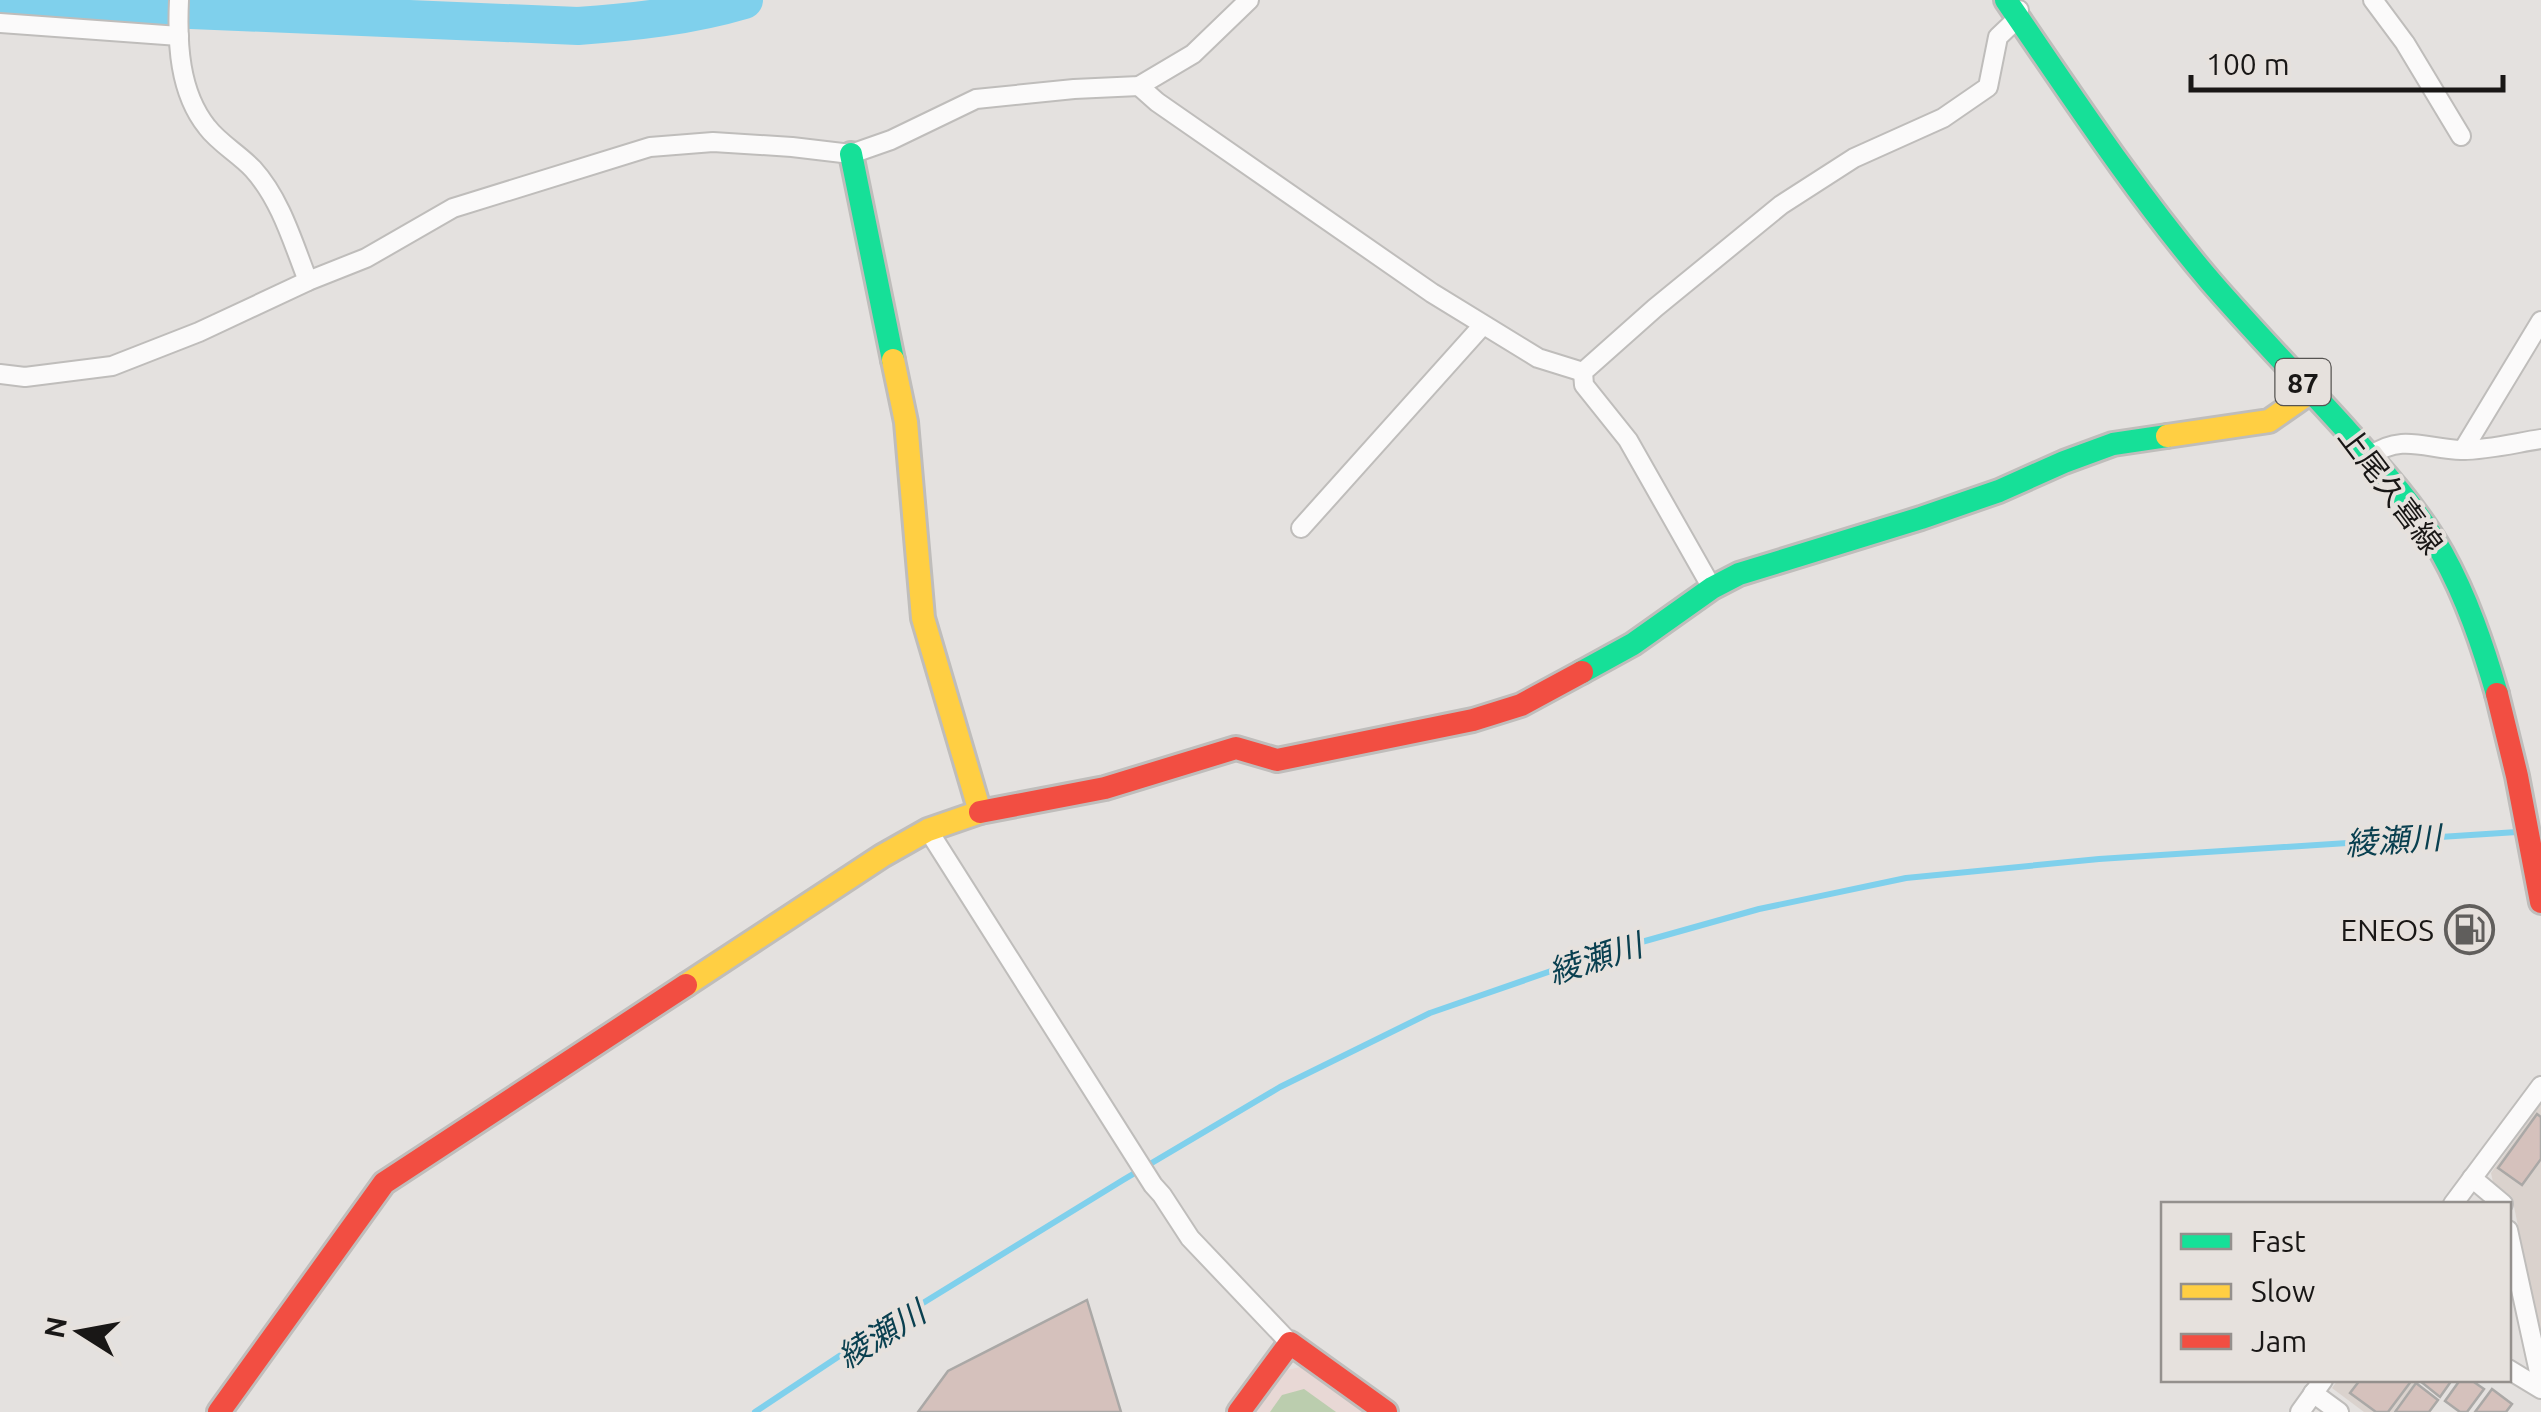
<svg xmlns="http://www.w3.org/2000/svg" width="2541" height="1412" font-family="Ubuntu,'Noto Sans JP',sans-serif">
  <style>
    .built { fill: #dad2cd }
    .education { fill: #e8d8d5 }
    .grass { fill: #bbcdae }
    .lines { fill: none; stroke-linecap: round; stroke-linejoin: round }
    .stream { stroke: #7fd0ec; stroke-width: 6 }
    .river { stroke: #7fd0ec; stroke-width: 38 }
    .building { fill: #d5c1bc; stroke: #aaa8a6; stroke-width: 2.5 }
    .street-casing { stroke: #bfbdbb; stroke-width: 22 }
    .fast-casing { stroke: #bfbdbb; stroke-width: 28 }
    .slow-casing { stroke: #bfbdbb; stroke-width: 28 }
    .jam-casing { stroke: #bfbdbb; stroke-width: 28 }
    .street { stroke: #fbfafa; stroke-width: 18 }
    .fast { stroke: #16e098; stroke-width: 22 }
    .slow { stroke: #ffcf43; stroke-width: 22 }
    .jam { stroke: #f24e42; stroke-width: 22 }
    .labels { text-anchor: middle; dominant-baseline: central; stroke-width: 8; stroke-linejoin: round; paint-order: stroke }
    .shield { fill: #e6e1dd; stroke: #565452; stroke-width: 2.5 }
    .shield-label { font-size: 28px; font-weight: bold; fill: #191716 }
    .street-label { font-size: 30px; fill: #191716; stroke: #e6e1dd }
    .poi-label { font-size: 30px; fill: #191716; stroke: #e6e1dd; text-anchor: end }
    .water-label { font-size: 32px; font-style: italic; fill: #0a4050; stroke: #e6e1dd }
  </style>
  <rect width="100%" height="100%" fill="#e4e1df"/>
  <g class="built">
    <polygon points="2541,1104 2541,1337 2512,1197 2493,1182 2491,1173"/>
    <polygon points="2338,1380 2417,1380 2393,1412 2364,1412 2332,1388"/>
  </g>
  <polygon class="education" points="1305,1366 1368,1412 1256,1412 1287,1370"/>
  <polygon class="grass" points="1304,1389 1336,1412 1270,1412 1282,1395"/>
  <g class="lines">
    <polyline class="stream" points="755,1412 871,1335 1123,1180 1280,1087 1430,1013 1606,952 1759,909 1906,878 2099,859 2517,832"/>
    <path class="river" d="M 0,2 L 578,26 C 634,22 690,16 744,0"/>
  </g>
  <g class="building">
    <polygon points="2537,1114 2541,1117 2541,1159 2522,1185 2498,1168"/>
    <polygon points="1087,1300 1121,1412 918,1412 948,1371"/>
    <polygon points="2360,1380 2412,1380 2388,1412 2376,1412 2350,1393"/>
    <polygon points="2421,1380 2452,1380 2440,1397 2420,1381"/>
    <polygon points="2460,1380 2471,1380 2484,1389 2467,1412 2460,1412 2445,1401"/>
    <polygon points="2416,1383 2438,1400 2429,1412 2395,1412"/>
    <polygon points="2492,1389 2512,1404 2506,1412 2475,1412"/>
  </g>
  <g class="lines">
    <defs>
      <g id="street">
        <path d="M 179,0 C 177,43 179,92 207,127 C 219,143 239,154 253,169 C 281,200 293,243 308,281"/>
        <polyline points="2373,0 2405,43 2461,136"/>
        <polyline points="0,23 179,36"/>
        <polyline points="1139,86 1157,102 1432,293 1538,358 1583,372"/>
        <polyline points="0,374 25,377 112,366 199,332 308,281 366,258 453,208 650,147 713,142 792,147 851,154 891,140 976,99 1074,89 1139,86 1193,54 1249,0"/>
        <polyline points="2463,450 2541,321"/>
        <path d="M 2370,456 C 2402,433 2426,449 2462,450 C 2488,450 2515,443 2541,439"/>
        <polyline points="1301,528 1483,325"/>
        <polyline points="1712,588 1628,440 1584,385 1583,372 1655,308 1781,205 1854,158 1943,118 1988,87 1998,37 2018,18 2019,10"/>
        <polyline points="928,830 1153,1185 1162,1195 1190,1238 1290,1343"/>
        <polyline points="2472,1178 2503,1204"/>
        <polyline points="2453,1204 2541,1086"/>
        <polyline points="2508,1230 2541,1381"/>
        <polyline points="2508,1369 2541,1389"/>
        <polyline points="2313,1393 2339,1412"/>
        <polyline points="2300,1412 2323,1380"/>
      </g>
      <g id="fast">
        <path d="M 2006,0 C 2072,96 2136,194 2211,282 C 2256,334 2304,383 2349,433 C 2383,471 2417,509 2442,553 C 2467,598 2483,646 2497,694"/>
        <polyline points="851,154 893,360"/>
        <polyline points="1582,672 1633,644 1712,588 1739,574 1921,518 1999,491 2064,462 2113,444 2167,436"/>
      </g>
      <g id="slow">
        <polyline points="2167,436 2269,421 2312,391"/>
        <polyline points="686,985 882,856 928,830 980,812 923,618 906,422 893,360"/>
      </g>
      <g id="jam">
        <polyline points="2497,694 2517,776 2541,902"/>
        <polyline points="980,812 1105,788 1236,748 1277,760 1473,720 1521,705 1582,672"/>
        <polyline points="219,1412 384,1183 686,985"/>
        <polyline points="1239,1412 1290,1343 1386,1412"/>
      </g>
    </defs>
    <use href="#street" class="street-casing"/>
    <use href="#fast" class="fast-casing"/>
    <use href="#slow" class="slow-casing"/>
    <use href="#jam" class="jam-casing"/>
    <use href="#street" class="street"/>
    <use href="#fast" class="fast"/>
    <use href="#slow" class="slow"/>
    <use href="#jam" class="jam"/>
  </g>
  <defs>
    <symbol id="fuel-ring" viewBox="-11 -11 22 22"><circle r="9.5" fill="#e6e1dd" stroke="#605e5c" stroke-width="1.5"/><path d="M-5.5-6h7V0h2V4h1.3V-2.5L3-4.5l.8-.8L6-3V5H2.5V1h-1V6h-7ZM-4.2-4.7v3.2H.2V-4.7Z" fill="#605e5c"/></symbol>
  </defs>
  <g fill-rule="evenodd">
    <use href="#fuel-ring" x="2442" y="902" width="55" height="55"/>
  </g>
  <g class="labels">
    <rect class="shield" x="2275.5" y="359" width="55" height="46" rx="8"/>
    <g class="shield-label">
      <text x="2303" y="382">87</text>
    </g>
    <g class="street-label">
      <text transform="translate(2391 490) rotate(53)">上尾久喜線</text>
    </g>
    <g class="poi-label">
      <text x="2434" y="930">ENEOS</text>
    </g>
    <g class="water-label">
      <text transform="translate(2393 840) rotate(-4)">綾瀬川</text>
      <text transform="translate(1595 958) rotate(-18)">綾瀬川</text>
      <text transform="translate(881 1334) rotate(-32)">綾瀬川</text>
    </g>
  </g>
  <rect x="2161" y="1202" width="350" height="180" fill="#e6e1dd" stroke="#94908d" stroke-width="2.5"/>
  <rect x="2181" y="1234" width="50" height="15" fill="#16e098" stroke="#94908d" stroke-width="2.5"/>
  <text x="2251" y="1252" font-size="30" fill="#191716">Fast</text>
  <rect x="2181" y="1284" width="50" height="15" fill="#ffcf43" stroke="#94908d" stroke-width="2.5"/>
  <text x="2251" y="1302" font-size="30" fill="#191716">Slow</text>
  <rect x="2181" y="1334" width="50" height="15" fill="#f24e42" stroke="#94908d" stroke-width="2.5"/>
  <text x="2251" y="1352" font-size="30" fill="#191716">Jam</text>
  <g transform="translate(80 1332) rotate(281)" stroke="#e6e1dd" stroke-width="8" paint-order="stroke">
  <path d="M0-8L18 38L0 25L-18 38Z" fill="#191716"/>
  <text y="-15" font-size="28" font-weight="bold" text-anchor="middle" fill="#191716">N</text>
  </g>
  <path d="M2191 75v15h312v-15" fill="none" stroke="#191716" stroke-width="5"/>
  <text x="2206" y="75" font-size="30" fill="#191716" stroke="#e6e1dd" stroke-width="8" paint-order="stroke">100 m</text>
</svg>
